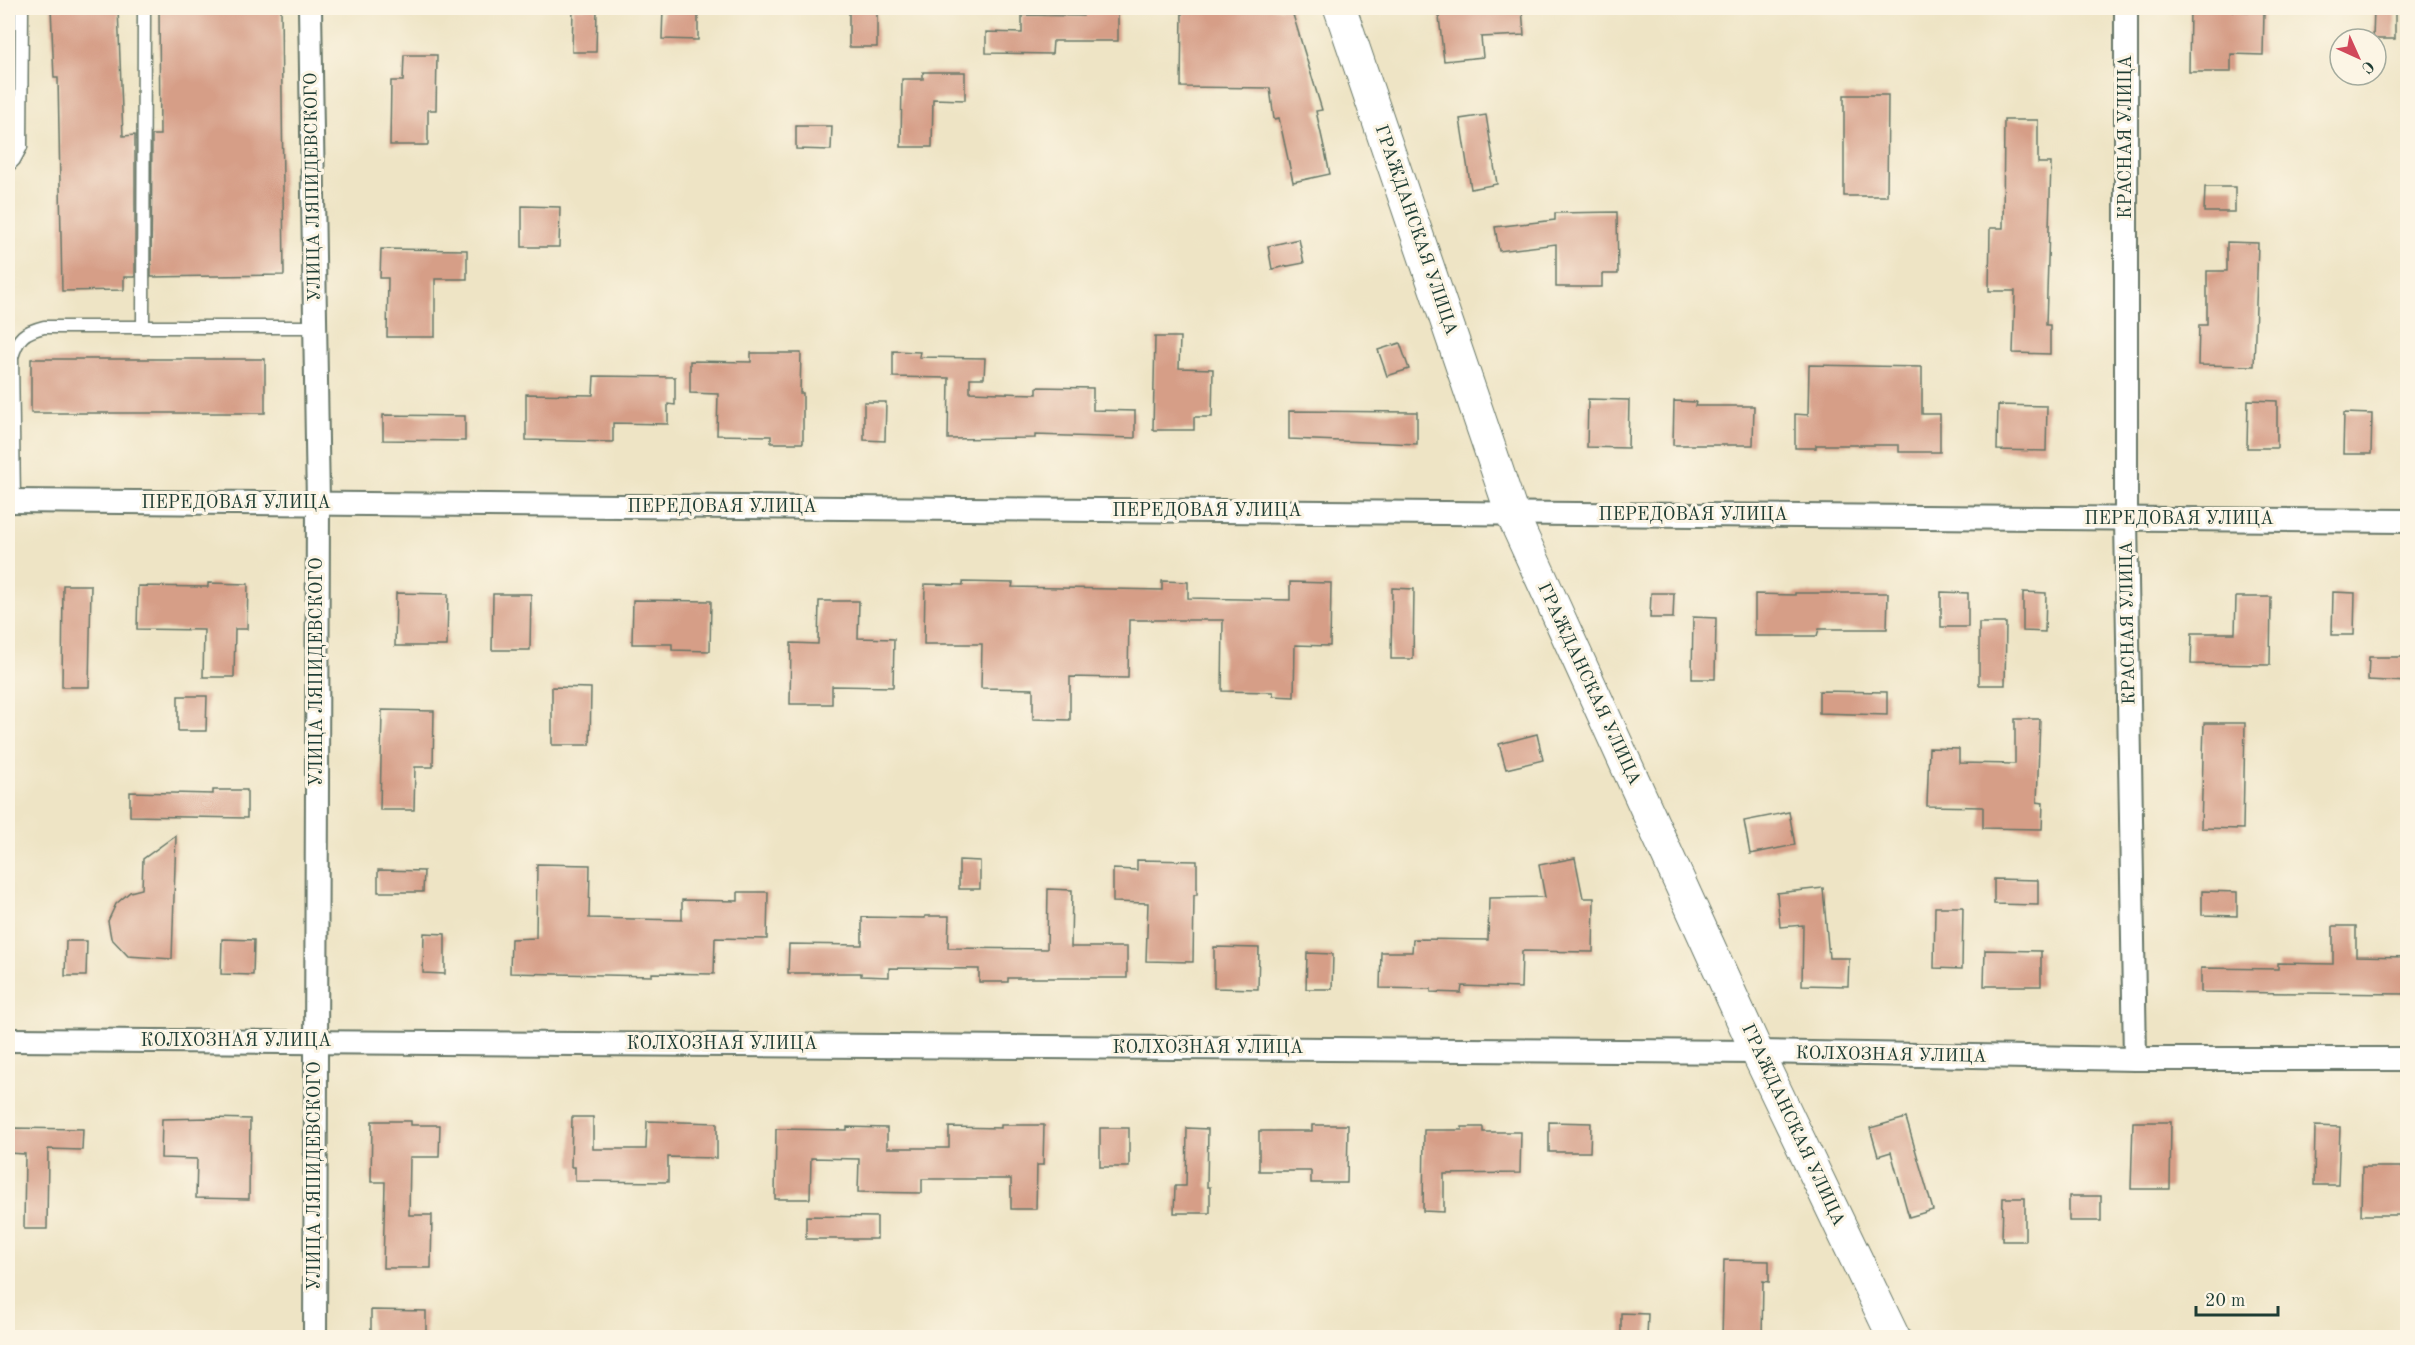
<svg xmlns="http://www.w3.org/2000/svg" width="2415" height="1345" font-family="'Old Standard TT',serif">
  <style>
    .building { fill: #d69e87 }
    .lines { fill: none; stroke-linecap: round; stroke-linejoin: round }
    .service-casing { stroke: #677767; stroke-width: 15 }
    .minor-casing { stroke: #677767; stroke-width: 26 }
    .secondary-casing { stroke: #677767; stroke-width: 34 }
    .service { stroke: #fff; stroke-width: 12 }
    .minor { stroke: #fff; stroke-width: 22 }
    .secondary { stroke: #fff; stroke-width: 32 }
    .labels { text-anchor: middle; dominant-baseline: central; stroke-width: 6; stroke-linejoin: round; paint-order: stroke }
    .street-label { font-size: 18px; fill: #1f3d34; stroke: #fcf5e5 }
  </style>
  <rect width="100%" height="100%" fill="#fcf5e5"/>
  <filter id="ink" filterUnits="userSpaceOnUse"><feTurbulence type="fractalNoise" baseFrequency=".0167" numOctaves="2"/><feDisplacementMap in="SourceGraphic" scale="12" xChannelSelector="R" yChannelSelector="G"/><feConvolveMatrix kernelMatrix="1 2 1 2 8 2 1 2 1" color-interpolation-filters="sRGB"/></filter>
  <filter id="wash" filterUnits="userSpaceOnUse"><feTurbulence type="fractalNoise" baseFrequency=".008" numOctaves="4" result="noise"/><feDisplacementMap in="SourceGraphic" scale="24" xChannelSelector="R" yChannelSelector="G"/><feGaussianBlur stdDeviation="1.35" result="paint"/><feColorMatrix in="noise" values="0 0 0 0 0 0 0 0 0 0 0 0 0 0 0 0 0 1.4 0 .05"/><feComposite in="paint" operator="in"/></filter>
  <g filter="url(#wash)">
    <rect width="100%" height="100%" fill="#eee4c5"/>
    <g id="blocks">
      <g class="building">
        <polygon points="51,8 118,8 123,136 135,135 135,277 124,277 124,290 62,291 58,78 54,78"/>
        <polygon points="159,8 281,8 284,275 151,277 152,135 160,135"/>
        <polygon points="573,8 597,8 596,52 572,52"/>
        <polygon points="663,8 698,8 698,40 662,39"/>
        <rect x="849" y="8" width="28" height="39"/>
        <polygon points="1083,8 1118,8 1118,41 1053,41 1052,54 986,53 986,32 1022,33 1022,15 1083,16"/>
        <polygon points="1182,8 1291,8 1322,110 1316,111 1330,174 1293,182 1279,118 1274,119 1270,88 1181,87"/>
        <polygon points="1438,8 1522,8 1524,35 1481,37 1483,57 1444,61"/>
        <polygon points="2190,8 2232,8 2232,11 2264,12 2263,55 2231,54 2231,72 2189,72"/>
        <polygon points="2374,8 2395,8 2395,39 2373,39"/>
        <polygon points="404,55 437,55 436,110 428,110 428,145 390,145 391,81 403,81"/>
        <polygon points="923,72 965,72 965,100 933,99 932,147 901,147 902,79 923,79"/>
        <polygon points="1844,95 1888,95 1887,196 1844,196"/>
        <polygon points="1486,115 1497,184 1471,189 1460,119"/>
        <polygon points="2004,120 2038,120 2038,163 2051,163 2046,325 2050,325 2050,354 2013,353 2015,291 1989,291 1990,228 2003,228"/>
        <polygon points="796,126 832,126 831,150 796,149"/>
        <polygon points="2205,187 2235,187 2235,212 2204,212"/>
        <polygon points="522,206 560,207 559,247 522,247"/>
        <polygon points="1617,212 1618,274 1602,274 1602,287 1556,287 1556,244 1499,251 1495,227 1555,220 1555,213"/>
        <polygon points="1299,239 1304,263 1272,269 1268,246"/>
        <polygon points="2227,242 2258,243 2254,366 2198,365 2199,325 2207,325 2207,271 2227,271"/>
        <polygon points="381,249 467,250 467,279 435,279 435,337 387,337 388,278 380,278"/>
        <polygon points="1155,337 1180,337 1179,368 1213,369 1212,417 1194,417 1194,430 1153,430"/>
        <polygon points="1400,343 1409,369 1387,376 1378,350"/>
        <polygon points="893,351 920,352 919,357 985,358 984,378 970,378 970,392 1037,394 1037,387 1093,388 1093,410 1135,411 1135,438 1035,435 1035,438 948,439 949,378 893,377"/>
        <polygon points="751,353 801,353 800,393 803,393 803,443 771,443 771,436 717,435 718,394 690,393 690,361 751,362"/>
        <rect x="31" y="359" width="234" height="54"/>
        <polygon points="1809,365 1922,367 1922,414 1940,414 1940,452 1899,452 1899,445 1816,445 1816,448 1795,448 1795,414 1808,415"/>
        <polygon points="594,376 675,377 675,405 668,404 668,424 613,423 613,442 526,440 526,394 593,395"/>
        <polygon points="1588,399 1629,400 1628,448 1587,447"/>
        <polygon points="2248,400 2277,401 2277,448 2247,448"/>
        <polygon points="1674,401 1696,402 1695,406 1754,406 1753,445 1673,445"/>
        <polygon points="864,402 886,402 885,441 864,440"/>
        <polygon points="1998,405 2047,406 2046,451 1997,450"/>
        <polygon points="1289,411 1417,412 1417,444 1289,439"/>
        <polygon points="2344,413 2372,414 2371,454 2343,454"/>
        <polygon points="383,415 465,416 465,441 383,440"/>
        <polygon points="1162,581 1188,582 1188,598 1290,600 1290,582 1331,583 1330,646 1295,645 1294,697 1273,696 1273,692 1222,691 1223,620 1129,620 1128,678 1070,677 1070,720 1033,719 1033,689 981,688 982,644 924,644 925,584 963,585 963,582 1013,583 1012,587 1162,590"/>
        <polygon points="208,583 248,584 247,629 235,629 234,677 203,677 204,630 137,629 138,586 208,587"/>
        <polygon points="63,585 91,585 89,687 62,687"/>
        <polygon points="1392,588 1414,589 1413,659 1391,659"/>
        <polygon points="1941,592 1968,593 1968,627 1941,627"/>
        <polygon points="2023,592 2046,593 2045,632 2023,631"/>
        <polygon points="2333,592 2355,593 2354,635 2332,635"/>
        <polygon points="396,593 448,594 447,646 395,646"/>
        <polygon points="1651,593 1674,593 1673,618 1650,618"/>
        <polygon points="1795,593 1888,593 1887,629 1819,629 1817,636 1755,636 1755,594 1795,595"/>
        <polygon points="493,594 531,594 530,650 492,650"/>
        <polygon points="2236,597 2271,597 2270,665 2191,664 2192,633 2235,633"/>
        <polygon points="633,600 711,601 710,651 672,650 672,644 632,644"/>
        <polygon points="819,601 859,601 858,638 894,639 893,687 832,686 832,704 790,704 791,643 818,644"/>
        <polygon points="1693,617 1716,618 1715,679 1692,679"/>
        <polygon points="1979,623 2006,623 2005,685 1979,685"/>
        <polygon points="2369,657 2408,657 2408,682 2368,680"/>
        <polygon points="552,687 591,688 590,745 552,745"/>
        <polygon points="1819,691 1887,692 1887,715 1819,713"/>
        <polygon points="178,696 207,696 206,731 178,731"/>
        <polygon points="382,710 434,711 433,767 415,767 414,810 380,810"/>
        <polygon points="2015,719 2040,719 2037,802 2043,803 2042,829 1983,828 1983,807 1927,806 1929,748 1959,749 1959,763 2015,764"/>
        <polygon points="2204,723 2245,723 2243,829 2201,828"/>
        <polygon points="1537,734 1543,760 1506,769 1499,744"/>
        <polygon points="213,790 247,790 247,818 130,816 130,792 213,794"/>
        <polygon points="1789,812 1795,845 1750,854 1744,821"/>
        <polygon points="176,835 172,959 128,956 111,938 108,921 116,904 130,892 142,889 143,859"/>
        <polygon points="1575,858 1583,898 1594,898 1593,952 1522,951 1521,988 1462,986 1461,993 1431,992 1431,989 1380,988 1381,952 1412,952 1413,939 1488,940 1489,898 1545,897 1539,865"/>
        <polygon points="959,860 980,861 980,889 959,889"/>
        <polygon points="1137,860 1197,861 1197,895 1194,895 1193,962 1146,961 1148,903 1113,902 1113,869 1137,870"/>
        <polygon points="537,864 590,865 589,918 682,920 682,900 738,901 738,892 768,892 767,939 715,938 714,974 652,973 652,976 510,973 511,939 536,938"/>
        <polygon points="378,870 424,871 423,892 378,892"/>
        <polygon points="1994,879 2038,880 2038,905 1994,904"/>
        <polygon points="1823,888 1829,958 1849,958 1848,986 1802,985 1803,925 1780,927 1777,893"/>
        <polygon points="1048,889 1072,890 1071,947 1127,947 1127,978 1008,978 1008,982 979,982 979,969 889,968 889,977 861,976 861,973 788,973 789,944 862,945 862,917 925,918 925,916 949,916 948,948 1047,949"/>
        <polygon points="2202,891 2237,892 2237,916 2202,915"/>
        <polygon points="1935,907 1963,907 1962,969 1934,968"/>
        <polygon points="2333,926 2356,926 2356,956 2408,957 2408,994 2201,992 2201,968 2278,969 2278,963 2333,964"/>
        <polygon points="424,933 445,934 445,974 423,973"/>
        <polygon points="222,939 254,940 253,975 221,974"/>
        <polygon points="66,941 87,941 86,976 65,976"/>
        <polygon points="1214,947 1259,948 1258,989 1214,988"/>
        <polygon points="1985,950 2041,951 2041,986 1984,986"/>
        <polygon points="1307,953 1333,954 1332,989 1306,989"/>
        <polygon points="572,1117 593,1117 593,1149 646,1149 647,1121 717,1123 717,1158 668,1157 668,1182 575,1181 575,1167 571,1167"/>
        <polygon points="211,1118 250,1119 249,1199 196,1198 197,1159 161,1158 162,1119"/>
        <polygon points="1906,1118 1933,1210 1909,1217 1891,1152 1878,1156 1870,1128"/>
        <polygon points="372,1121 411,1121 411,1125 440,1125 439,1157 410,1157 409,1215 432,1215 431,1268 383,1268 385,1182 371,1182"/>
        <polygon points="1549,1122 1591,1123 1590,1152 1549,1152"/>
        <polygon points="2133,1122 2171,1122 2170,1189 2131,1189"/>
        <polygon points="1001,1125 1044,1125 1043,1165 1037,1165 1036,1209 1011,1209 1011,1179 922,1179 922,1193 858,1192 859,1159 811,1158 810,1199 775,1199 776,1129 847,1130 847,1127 887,1128 887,1148 949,1148 949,1127 1001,1128"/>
        <polygon points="1312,1125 1348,1125 1347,1183 1311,1183 1311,1171 1259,1171 1259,1131 1312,1131"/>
        <polygon points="2315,1126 2340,1127 2338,1185 2314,1185"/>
        <polygon points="1462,1127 1483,1127 1483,1132 1521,1132 1520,1173 1444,1174 1444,1212 1423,1211 1424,1130 1462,1130"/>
        <polygon points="8,1128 83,1129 82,1150 48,1149 47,1229 24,1229 25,1154 8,1153"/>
        <rect x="1100" y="1128" width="29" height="39"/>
        <polygon points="1187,1128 1208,1129 1207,1187 1210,1187 1210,1213 1174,1213 1175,1186 1186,1186"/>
        <polygon points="2362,1167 2408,1167 2408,1215 2361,1215"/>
        <rect x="2069" y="1196" width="32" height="25"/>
        <polygon points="2003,1198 2025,1198 2025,1241 2002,1241"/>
        <polygon points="806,1216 877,1217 877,1239 806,1239"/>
        <polygon points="1724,1260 1769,1261 1769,1282 1763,1281 1762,1338 1722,1338"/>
        <polygon points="371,1310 426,1311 426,1338 371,1338"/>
        <polygon points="1621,1313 1648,1314 1647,1338 1621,1338"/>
      </g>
    </g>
  </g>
  <g filter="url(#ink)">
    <use href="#blocks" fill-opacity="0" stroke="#677767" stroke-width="1.5"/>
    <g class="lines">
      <defs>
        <g id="service">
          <polyline points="8,166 14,160 21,147 22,8"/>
          <polyline points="143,327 144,8"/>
          <path d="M 14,501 L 12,357 C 18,337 24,332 44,327 L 315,327"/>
        </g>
        <g id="minor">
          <polyline points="310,8 318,504 315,1338"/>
          <polyline points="2126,8 2126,519 2135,1059"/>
          <polyline points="8,501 2408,521"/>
          <polyline points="8,1040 1757,1052 2135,1059 2408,1059"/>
        </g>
        <polyline id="secondary" points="1340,8 1512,514 1757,1052 1894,1338"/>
      </defs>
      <use href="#service" class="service-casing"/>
      <use href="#minor" class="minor-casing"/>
      <use href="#secondary" class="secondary-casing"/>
      <use href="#service" class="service"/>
      <use href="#minor" class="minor"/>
      <use href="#secondary" class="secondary"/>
    </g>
  </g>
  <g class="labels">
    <g class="street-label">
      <text transform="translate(2126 137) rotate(-90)">КРАСНАЯ УЛИЦА</text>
      <text transform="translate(313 187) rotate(-91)">УЛИЦА ЛЯПИДЕВСКОГО</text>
      <text transform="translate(1416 230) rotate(71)">ГРАЖДАНСКАЯ УЛИЦА</text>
      <text x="236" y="503">ПЕРЕДОВАЯ УЛИЦА</text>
      <text x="722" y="507">ПЕРЕДОВАЯ УЛИЦА</text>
      <text x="1207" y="511">ПЕРЕДОВАЯ УЛИЦА</text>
      <text x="1693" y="515">ПЕРЕДОВАЯ УЛИЦА</text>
      <text x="2179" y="519">ПЕРЕДОВАЯ УЛИЦА</text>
      <text transform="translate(2128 623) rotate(-91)">КРАСНАЯ УЛИЦА</text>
      <text transform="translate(317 672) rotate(-90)">УЛИЦА ЛЯПИДЕВСКОГО</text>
      <text transform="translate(1589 684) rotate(65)">ГРАЖДАНСКАЯ УЛИЦА</text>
      <text x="236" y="1041">КОЛХОЗНАЯ УЛИЦА</text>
      <text x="722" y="1044">КОЛХОЗНАЯ УЛИЦА</text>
      <text x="1208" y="1048">КОЛХОЗНАЯ УЛИЦА</text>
      <text transform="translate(1891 1055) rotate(1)">КОЛХОЗНАЯ УЛИЦА</text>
      <text transform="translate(1793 1125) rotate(65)">ГРАЖДАНСКАЯ УЛИЦА</text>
      <text transform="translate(315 1176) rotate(-90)">УЛИЦА ЛЯПИДЕВСКОГО</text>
    </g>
  </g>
  <rect width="2415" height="1345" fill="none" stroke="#fcf5e5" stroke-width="30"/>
  <g transform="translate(2358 57) rotate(135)"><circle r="28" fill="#fcf5e5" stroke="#a4ab9e" stroke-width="1.5"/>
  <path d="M0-4.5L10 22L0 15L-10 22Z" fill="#d1495b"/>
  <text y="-9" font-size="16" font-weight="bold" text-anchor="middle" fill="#1f3d34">С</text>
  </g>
  <path d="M2196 1306v9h82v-9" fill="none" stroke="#1f3d34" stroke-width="3"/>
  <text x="2205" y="1306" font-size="18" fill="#1f3d34" stroke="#fcf5e5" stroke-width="4.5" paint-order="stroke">20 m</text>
</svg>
